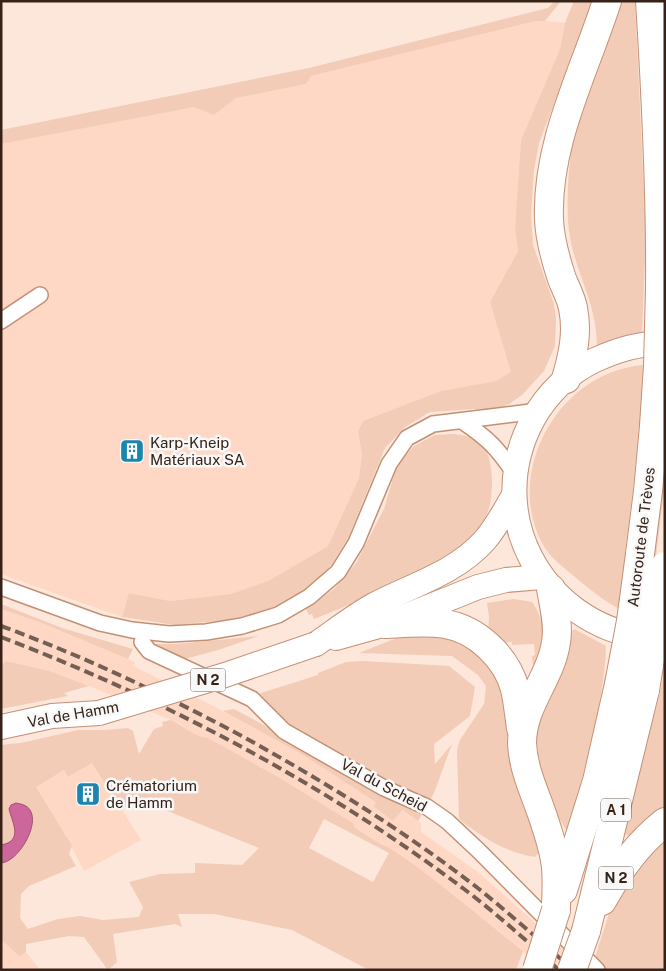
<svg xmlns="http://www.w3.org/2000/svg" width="666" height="971" font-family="'Public Sans',sans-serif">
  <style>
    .built { fill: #fed8c4 }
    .green { fill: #f2ccb7; fill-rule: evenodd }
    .water { fill: #cd669a; stroke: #a05273 }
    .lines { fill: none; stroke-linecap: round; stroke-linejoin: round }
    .minor-casing { stroke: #c49074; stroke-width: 18 }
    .primary-casing { stroke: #c49074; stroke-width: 26 }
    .motorway-casing { stroke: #c49074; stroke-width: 30 }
    .minor { stroke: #fff; stroke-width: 15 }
    .primary { stroke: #fff; stroke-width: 24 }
    .motorway { stroke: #fff; stroke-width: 28 }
    .rail { stroke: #755f54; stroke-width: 4; stroke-dasharray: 10 5; stroke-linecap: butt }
    .primary-bridge-casing { stroke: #c49074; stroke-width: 26; stroke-linecap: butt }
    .motorway-bridge-casing { stroke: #c49074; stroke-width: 30; stroke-linecap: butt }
    .primary-bridge { stroke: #fff; stroke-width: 24 }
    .motorway-bridge { stroke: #fff; stroke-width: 28 }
    .labels { text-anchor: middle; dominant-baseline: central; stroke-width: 5; stroke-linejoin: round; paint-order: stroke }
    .shield { fill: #f8f8f8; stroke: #71625a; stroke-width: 1 }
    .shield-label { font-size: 14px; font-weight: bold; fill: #372217 }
    .poi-label { font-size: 15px; fill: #372217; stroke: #f8f8f8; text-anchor: start }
    .street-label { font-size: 15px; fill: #372217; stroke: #f8f8f8 }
  </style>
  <rect width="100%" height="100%" fill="#fde6da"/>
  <g class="built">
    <polygon points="536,21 545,21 565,23 560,49 521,140 515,228 518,251 490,302 511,372 496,381 441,391 363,421 358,431 362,454 359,478 328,546 270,580 231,594 170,601 130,593 122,617 1,574 1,144 194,106 214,115 236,98 306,84 311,76"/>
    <polygon points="1,609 42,623 135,662 133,666 215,707 300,753 377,802 374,807 392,820 401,810 421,823 421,832 478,872 588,970 543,970 523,951 458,898 396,852 382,843 378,844 355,828 353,823 325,806 208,738 200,737 184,729 182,725 171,720 89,686 49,671 6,661 1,666"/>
    <polygon points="92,762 141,840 84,871 70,844 35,787 64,770 69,776"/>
    <polygon points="1,938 20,957 26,952 40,970 1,970"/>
  </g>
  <g class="green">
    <polygon points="555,1 561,1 545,21 536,21 311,76 306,84 236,98 214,115 194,107 1,144 1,130 309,68 548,8"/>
    <polygon points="574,1 594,1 539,143 534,170 531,214 533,245 554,304 556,318 555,346 544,371 522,395 509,404 497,409 487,410 472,409 430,412 405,427 385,448 348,538 332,564 309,592 270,611 226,620 175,625 122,617 129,593 170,601 231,594 270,580 328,546 359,478 362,454 358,431 363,421 441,391 496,381 511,372 490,302 518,251 515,228 521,140 560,49 565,23"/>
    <path d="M 613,1 L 635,1 L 646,236 L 642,334 L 619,338 L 597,346 C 597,299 570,265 568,220 C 566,176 572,129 586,88 C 588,82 594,78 596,72 C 599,65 600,57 602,50 C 605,34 609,17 613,1 Z"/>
    <path d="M 665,363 L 665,484 L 656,556 L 628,613 C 609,605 596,594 581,582 C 566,569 550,559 541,541 C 513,485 540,414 592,382 C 614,368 639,364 665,363 ZM 639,424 L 654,426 L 650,555 L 625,552 L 633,490 Z"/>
    <path d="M 452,434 C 462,435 473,436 481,443 C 495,457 494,497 487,514 C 480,529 470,540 458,551 L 371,596 L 314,619 L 312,614 L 309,615 L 306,609 L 334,589 L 356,563 L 384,509 L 397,465 L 414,446 L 435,435 Z"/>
    <path d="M 514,599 L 532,602 C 547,622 544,646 537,668 L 533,666 L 532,656 L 535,655 L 534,644 L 512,645 L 512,642 L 507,642 L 508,656 L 516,657 L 517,661 L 511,664 L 493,640 L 488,636 L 489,616 L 487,603 Z"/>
    <polygon points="1,604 62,628 133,649 128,659 42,623 1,609"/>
    <path d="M 574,629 L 606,646 C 605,682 597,718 588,753 C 582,779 576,805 567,831 L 556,814 L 543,789 L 534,747 L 539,712 L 566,658 L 570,646 L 571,633 Z"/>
    <path d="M 412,632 L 468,640 L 502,674 L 543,848 L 535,857 C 506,853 482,837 459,819 L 457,750 L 460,740 L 484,704 L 486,686 L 478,675 L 452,656 L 359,653 Z"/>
    <polygon points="259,636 218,650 181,660 158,650 155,644 176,644"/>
    <polygon points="6,661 49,671 89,686 64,693 68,696 1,709 1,666"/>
    <polygon points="364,661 449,666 475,687 470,716 434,744 435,764 452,744 434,793 418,821 402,810 393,821 374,807 376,802 300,753 223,711 234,709 309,749 252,696 318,675 318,673 346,662"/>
    <polygon points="665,667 665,806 635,839 623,833 660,693"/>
    <path d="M 171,720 C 184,726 192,736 208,738 L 278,777 L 353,823 L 355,828 L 378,843 C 393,843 504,936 523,951 L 516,970 L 369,970 L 292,930 L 214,914 L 178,914 L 182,927 L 175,924 L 113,934 L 117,962 L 108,970 L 84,937 L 69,936 L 26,944 L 26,952 L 20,957 L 1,939 L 1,745 L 21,743 L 78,730 L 105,730 L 128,728 L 133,731 L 139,754 L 154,729 L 163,726 L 162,722 ZM 92,763 L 122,811 L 133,797 L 259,848 L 242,865 L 195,863 L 195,873 L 160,874 L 129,882 L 143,907 L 139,917 L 103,920 L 80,916 L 58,919 L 28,929 L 20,918 L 21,894 L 29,886 L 76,866 L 69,854 L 72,846 L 36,787 L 64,770 L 68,777 ZM 324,819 L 389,853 L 373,882 L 309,848 Z"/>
    <polygon points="665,833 665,970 591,970 612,904"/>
  </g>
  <path class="water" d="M 16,803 C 21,804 27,805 30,810 C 40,825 18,862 1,863 L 1,845 C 24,841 12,822 9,809 L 11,805 Z"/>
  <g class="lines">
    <defs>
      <g id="minor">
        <polyline points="1,321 40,295"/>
        <path d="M 462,421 C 489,439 497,448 515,474"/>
        <polyline points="1,587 100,623 132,630 169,634 206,632 242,626 278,615 309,597 338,572 356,543 389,464 407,438 433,424 538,411"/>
        <polyline points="142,642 149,651 252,699 284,731 384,788 427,807 447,821 479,851 597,970"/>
      </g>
      <g id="primary">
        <polyline points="336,638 386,624 478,587 506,580 542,577"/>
        <path d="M 646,638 C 541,623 482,513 533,419 C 547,394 569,372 595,360 C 617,350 641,342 665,344"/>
        <path d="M 316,644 C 335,631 354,616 374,605 C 412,585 456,573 485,540 C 497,526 505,510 514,495"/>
        <polyline points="1,727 52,716 99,713"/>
      </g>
      <g id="motorway">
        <path d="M 650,1 C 656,97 661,193 660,289"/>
        <path d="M 566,379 C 573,355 578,333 573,308 C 571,298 566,289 562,279 C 556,261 550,240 549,220 C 546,143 584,73 607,1"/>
        <polyline points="640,554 648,491 654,426"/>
        <path d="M 551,589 C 554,606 559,625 556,642 C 551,678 522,705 522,743 C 523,771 537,797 545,823 C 549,835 553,848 555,860 C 558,876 556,894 556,910"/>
        <path d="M 386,624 C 406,623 426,621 445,624 C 477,629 507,658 515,689 C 518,702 519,715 521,728"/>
        <polyline points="563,890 597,781 619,684"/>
        <path d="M 602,901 C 620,869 636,845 665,822"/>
        <polyline points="586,931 645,690"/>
      </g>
    </defs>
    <use href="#minor" class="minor-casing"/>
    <use href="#primary" class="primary-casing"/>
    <use href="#motorway" class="motorway-casing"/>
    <use href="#minor" class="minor"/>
    <use href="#primary" class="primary"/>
    <use href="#motorway" class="motorway"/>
    <g class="rail">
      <path d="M 1,626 C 83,656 161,693 238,734 C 322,780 403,830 479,889 C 511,915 542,942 573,970"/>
      <path d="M 1,637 C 166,700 323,783 464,889 C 497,914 528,942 559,970"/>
    </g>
    <defs>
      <polyline id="primary-bridge" points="99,713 225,675 316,644"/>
      <g id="motorway-bridge">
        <polyline points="654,426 658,366 660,289"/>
        <polyline points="619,684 631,621 640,554"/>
        <polyline points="645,690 665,566"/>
        <polyline points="537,970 556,910"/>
        <polyline points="572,970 586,931"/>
      </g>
    </defs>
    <use href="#primary-bridge" class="primary-bridge-casing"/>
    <use href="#motorway-bridge" class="motorway-bridge-casing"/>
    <use href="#primary-bridge" class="primary-bridge"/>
    <use href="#motorway-bridge" class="motorway-bridge"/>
  </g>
  <defs>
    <symbol id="building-square" viewBox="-11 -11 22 22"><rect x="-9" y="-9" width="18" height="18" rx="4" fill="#1c85ae" stroke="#f8f8f8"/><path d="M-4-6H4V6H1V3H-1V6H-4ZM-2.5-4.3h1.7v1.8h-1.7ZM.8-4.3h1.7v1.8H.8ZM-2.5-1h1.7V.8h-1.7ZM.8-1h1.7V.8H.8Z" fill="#fff"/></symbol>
  </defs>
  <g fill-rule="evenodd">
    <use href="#building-square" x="118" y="437" width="28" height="28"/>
    <use href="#building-square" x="74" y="780" width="28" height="28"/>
  </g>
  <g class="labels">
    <g class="shield">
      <rect x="190.5" y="668.5" width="35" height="23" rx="4"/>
      <rect x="601" y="798.5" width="30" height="23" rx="4"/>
      <rect x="598.5" y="866.5" width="35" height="23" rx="4"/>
    </g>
    <g class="shield-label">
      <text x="208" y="680">N 2</text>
      <text x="616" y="810">A 1</text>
      <text x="616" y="878">N 2</text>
    </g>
    <g class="poi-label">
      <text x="150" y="442">Karp-Kneip<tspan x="150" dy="17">Matériaux SA</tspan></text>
      <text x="106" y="785">Crématorium<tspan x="106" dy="17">de Hamm</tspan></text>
    </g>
    <g class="street-label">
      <text transform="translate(641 537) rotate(-83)">Autoroute de Trèves</text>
      <text transform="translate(73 714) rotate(-10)">Val de Hamm</text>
      <text transform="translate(384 785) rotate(28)">Val du Scheid</text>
    </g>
  </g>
  <rect width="666" height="971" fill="none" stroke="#372217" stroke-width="5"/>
</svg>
